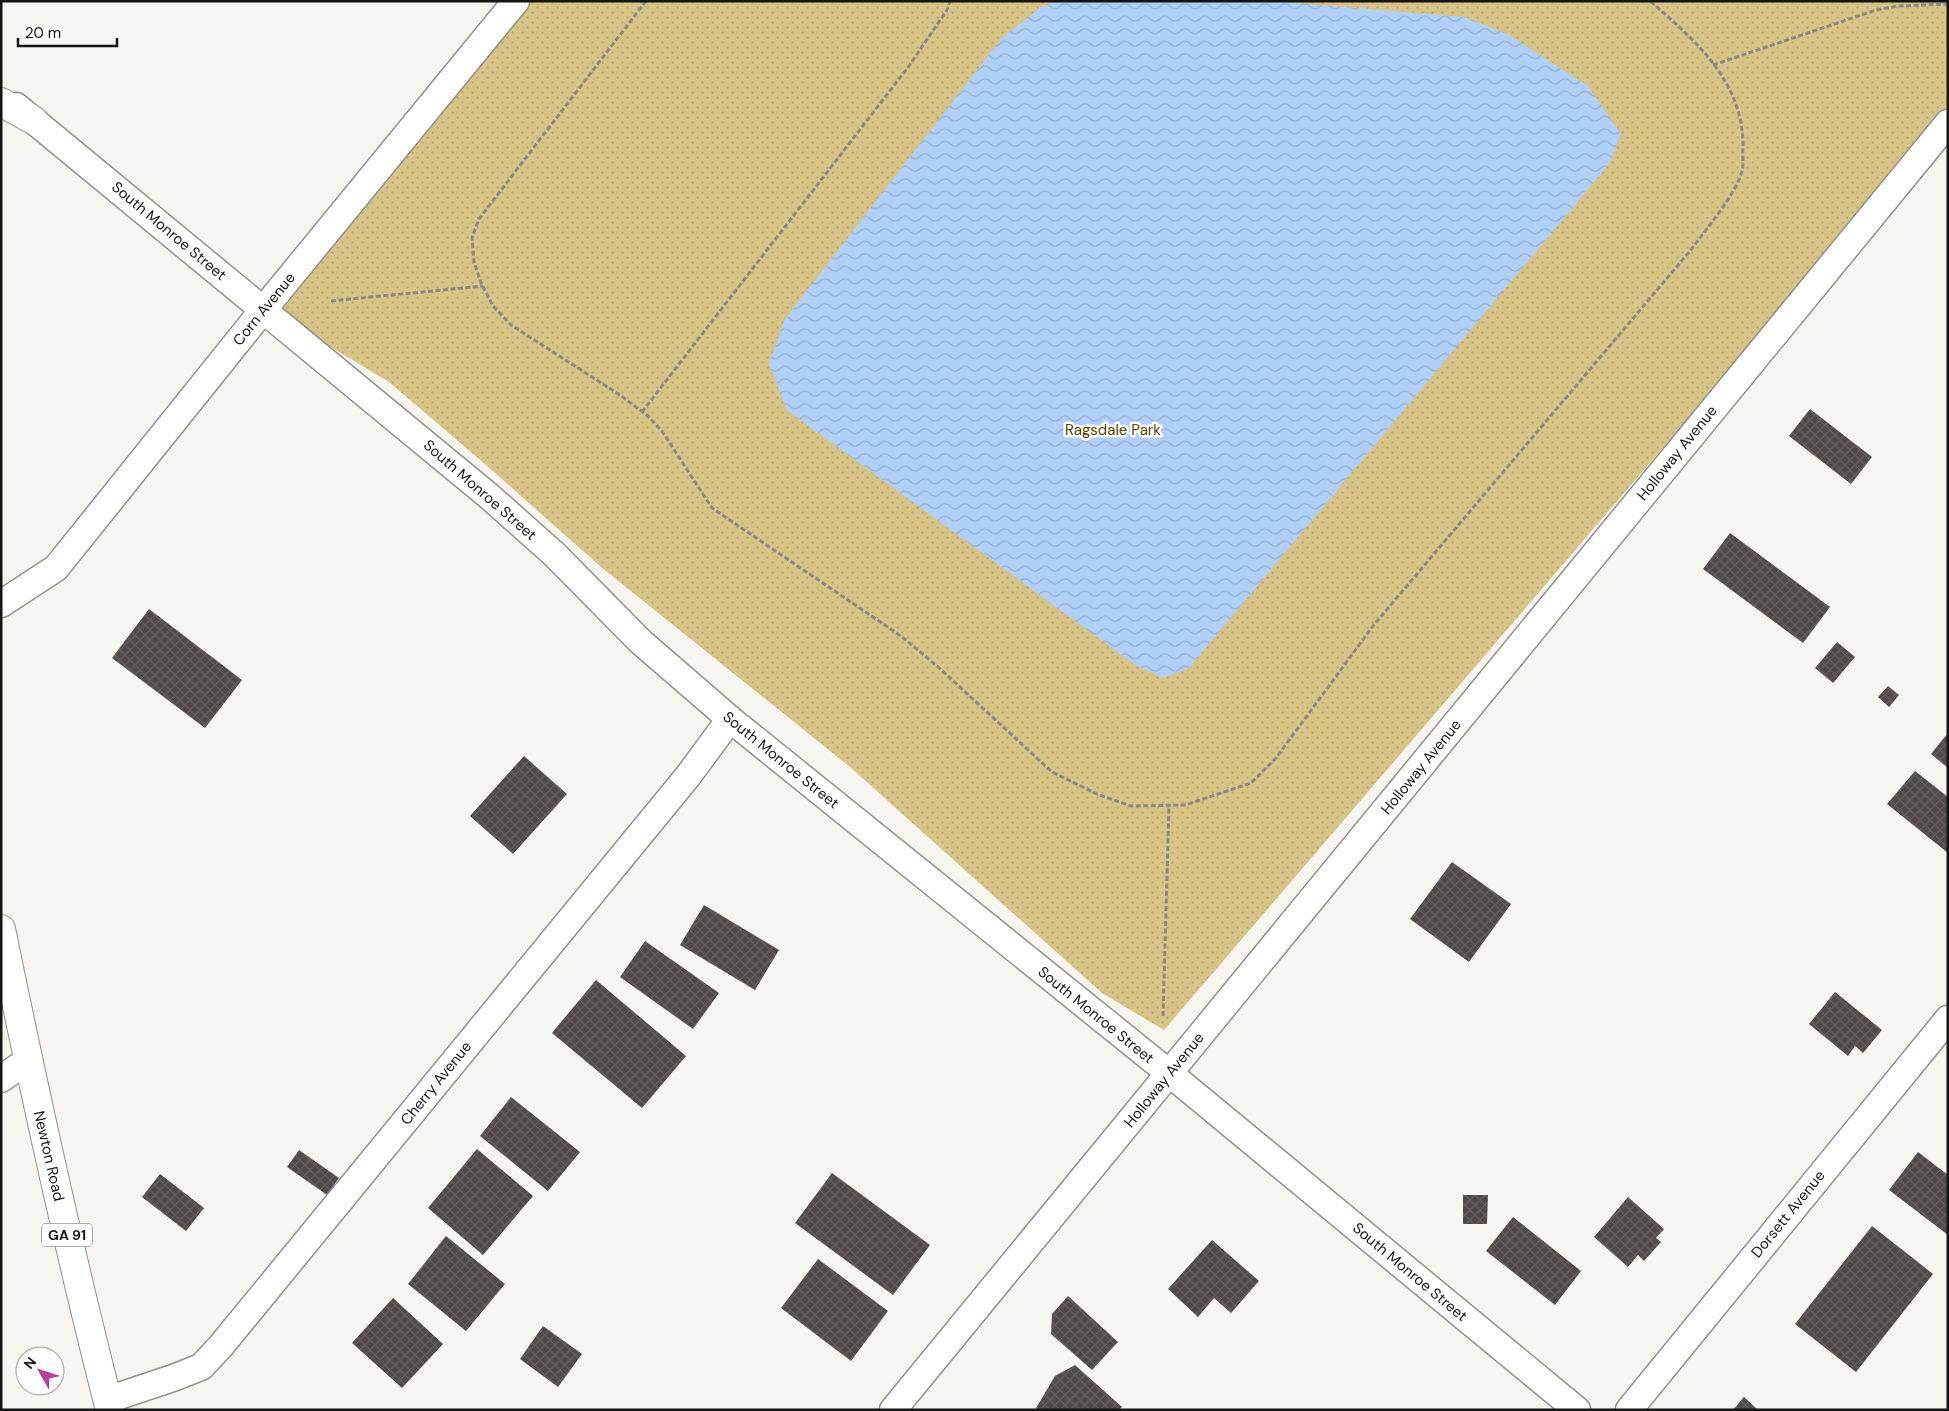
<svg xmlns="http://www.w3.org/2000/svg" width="1949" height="1411" font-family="'DM Sans',sans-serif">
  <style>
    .park { fill: url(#park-dots) }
    .water { fill: url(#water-waves) }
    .building { fill: url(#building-cross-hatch) }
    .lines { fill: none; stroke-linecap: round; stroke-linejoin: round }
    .minor-casing { stroke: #93918c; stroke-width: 29 }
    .primary-casing { stroke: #93918c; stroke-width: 30 }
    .path { stroke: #8a8984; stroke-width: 3; stroke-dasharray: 5 2.5; stroke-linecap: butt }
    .minor { stroke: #fff; stroke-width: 26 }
    .primary { stroke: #fff; stroke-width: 28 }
    .labels { text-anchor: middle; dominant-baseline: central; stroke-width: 5; stroke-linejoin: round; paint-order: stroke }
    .shield { fill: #fff; stroke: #5b5b5a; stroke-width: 1 }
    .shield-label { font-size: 14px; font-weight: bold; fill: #151513 }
    .street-label { font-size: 15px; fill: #151513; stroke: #fff }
    .park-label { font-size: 15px; fill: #5a4801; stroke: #fff }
  </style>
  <defs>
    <pattern id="park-dots" width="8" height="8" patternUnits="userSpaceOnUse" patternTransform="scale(1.25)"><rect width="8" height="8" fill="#d8c487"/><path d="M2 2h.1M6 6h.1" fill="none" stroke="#b8a874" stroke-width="1.8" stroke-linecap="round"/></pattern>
    <pattern id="water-waves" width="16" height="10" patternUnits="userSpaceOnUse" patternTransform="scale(1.25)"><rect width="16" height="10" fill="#b0cff7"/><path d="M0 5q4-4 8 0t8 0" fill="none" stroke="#96b1d3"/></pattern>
    <pattern id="building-cross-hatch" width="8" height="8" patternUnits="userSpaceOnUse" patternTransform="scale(1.25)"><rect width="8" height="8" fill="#4f4948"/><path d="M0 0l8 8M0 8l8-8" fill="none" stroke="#645f5e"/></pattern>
  </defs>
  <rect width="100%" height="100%" fill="#f7f5ef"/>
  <polygon class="park" points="523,1 1948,1 1948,115 1164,1030 1102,993 850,767 601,567 486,465 389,382 271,311"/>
  <polygon class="water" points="1057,1 1271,1 1465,17 1509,35 1588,86 1621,134 1609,164 1188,669 1162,678 1134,664 787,410 769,364 785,319 1001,39 1041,7"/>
  <g class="building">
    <polygon points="1810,409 1872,457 1851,484 1789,436"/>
    <polygon points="1730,533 1830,607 1803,643 1703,569"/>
    <polygon points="149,609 242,680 205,728 112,658"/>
    <polygon points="1837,642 1855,657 1833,683 1815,668"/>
    <polygon points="1888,686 1899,695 1889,707 1878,697"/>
    <polygon points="1948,733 1948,768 1931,754"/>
    <polygon points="524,756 567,794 513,854 470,816"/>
    <polygon points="1915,771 1948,797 1948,853 1887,804"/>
    <polygon points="1452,862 1511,904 1469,962 1410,919"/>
    <polygon points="704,905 779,950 755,990 680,945"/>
    <polygon points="645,941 719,993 693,1029 620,977"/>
    <polygon points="596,980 686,1056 642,1108 552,1033"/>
    <polygon points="1835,992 1882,1030 1863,1053 1855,1046 1848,1056 1809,1024"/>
    <polygon points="511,1097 580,1152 548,1191 480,1136"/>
    <polygon points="477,1149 533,1196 483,1255 428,1208"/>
    <polygon points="299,1150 339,1178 327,1195 287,1167"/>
    <polygon points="1918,1152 1948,1175 1948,1235 1889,1190"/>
    <polygon points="832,1173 930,1245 893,1295 795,1223"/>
    <polygon points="160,1174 204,1208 186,1231 142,1197"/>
    <polygon points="1463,1195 1488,1195 1487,1224 1463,1224"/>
    <polygon points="1628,1197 1664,1229 1656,1238 1661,1242 1644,1261 1638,1255 1628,1267 1594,1237"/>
    <polygon points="1513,1217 1581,1271 1555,1305 1486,1251"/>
    <polygon points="1872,1226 1933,1274 1856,1372 1795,1324"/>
    <polygon points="446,1236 505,1284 466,1331 408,1284"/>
    <polygon points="1212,1240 1259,1281 1231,1313 1214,1298 1198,1317 1168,1289"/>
    <polygon points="818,1259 888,1311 851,1361 781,1308"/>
    <polygon points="1068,1296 1118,1342 1092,1370 1051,1334 1052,1314"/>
    <polygon points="393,1298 443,1344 402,1388 352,1343"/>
    <polygon points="543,1326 582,1354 558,1387 520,1359"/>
    <polygon points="1075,1365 1122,1407 1119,1410 1038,1410 1036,1408 1055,1376"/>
    <polygon points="1744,1397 1758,1410 1733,1410"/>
  </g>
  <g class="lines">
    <defs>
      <g id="minor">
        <polyline points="16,106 490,497 554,554 641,642 730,719 1169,1073 1577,1410"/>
        <polyline points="1,604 56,568 263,310 516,1"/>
        <polyline points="1,1079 28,1060"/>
        <polyline points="107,1400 173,1378 201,1367 220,1347 688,776 730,719"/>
        <polyline points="893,1410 1948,123"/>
        <polyline points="1629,1410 1948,1019"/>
      </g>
      <g id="primary">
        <polyline points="1,102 33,120"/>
        <path d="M 1,929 C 34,1090 69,1251 110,1410"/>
      </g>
    </defs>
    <use href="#minor" class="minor-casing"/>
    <use href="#primary" class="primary-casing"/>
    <g class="path">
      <path d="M 646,1 L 479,219 L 472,238 L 474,262 L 481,283 L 493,306 L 511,325 L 620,395 L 648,416 L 662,431 L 712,508 L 901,636 L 937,666 L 1052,772 L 1097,794 L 1131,806 L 1185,805 L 1251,783 L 1276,758 L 1373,626 L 1690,251 C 1706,229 1735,196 1742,171 C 1744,164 1742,155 1743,148 C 1744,82 1696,41 1650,1"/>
      <polyline points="1713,65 1876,10 1898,6 1948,4"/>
      <polyline points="331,301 483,286"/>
      <polyline points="642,412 909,66 947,10 950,1"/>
      <polyline points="1163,1016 1169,805"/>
    </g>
    <use href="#minor" class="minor"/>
    <use href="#primary" class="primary"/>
  </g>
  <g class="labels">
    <rect class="shield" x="42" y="1223.5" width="50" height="23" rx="4"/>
    <g class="shield-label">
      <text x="67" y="1235">GA 91</text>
    </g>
    <g class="street-label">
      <text transform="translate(169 231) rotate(40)">South Monroe Street</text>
      <text transform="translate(264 309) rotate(-51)">Corn Avenue</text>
      <text transform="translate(1677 453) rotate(-51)">Holloway Avenue</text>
      <text transform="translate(480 490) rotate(41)">South Monroe Street</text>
      <text transform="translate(781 760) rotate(39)">South Monroe Street</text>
      <text transform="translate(1421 767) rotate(-51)">Holloway Avenue</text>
      <text transform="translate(1096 1015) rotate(39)">South Monroe Street</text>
      <text transform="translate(1164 1080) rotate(-51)">Holloway Avenue</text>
      <text transform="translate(436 1083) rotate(-51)">Cherry Avenue</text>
      <text transform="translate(49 1156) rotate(77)">Newton Road</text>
      <text transform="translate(1788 1214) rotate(-51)">Dorsett Avenue</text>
      <text transform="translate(1410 1272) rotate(40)">South Monroe Street</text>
    </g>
    <g class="park-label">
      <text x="1113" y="430">Ragsdale Park</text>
    </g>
  </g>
  <rect width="1949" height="1411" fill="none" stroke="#151513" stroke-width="5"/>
  <g transform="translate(40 1371) rotate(309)"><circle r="24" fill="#ffffff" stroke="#a1a1a1"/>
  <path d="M0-4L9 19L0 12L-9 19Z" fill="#b94094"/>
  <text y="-8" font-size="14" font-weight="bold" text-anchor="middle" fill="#151513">N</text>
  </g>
  <path d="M18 38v8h99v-8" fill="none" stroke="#151513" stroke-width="2.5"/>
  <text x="25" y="38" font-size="15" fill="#151513" stroke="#ffffff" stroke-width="4" paint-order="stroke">20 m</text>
</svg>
